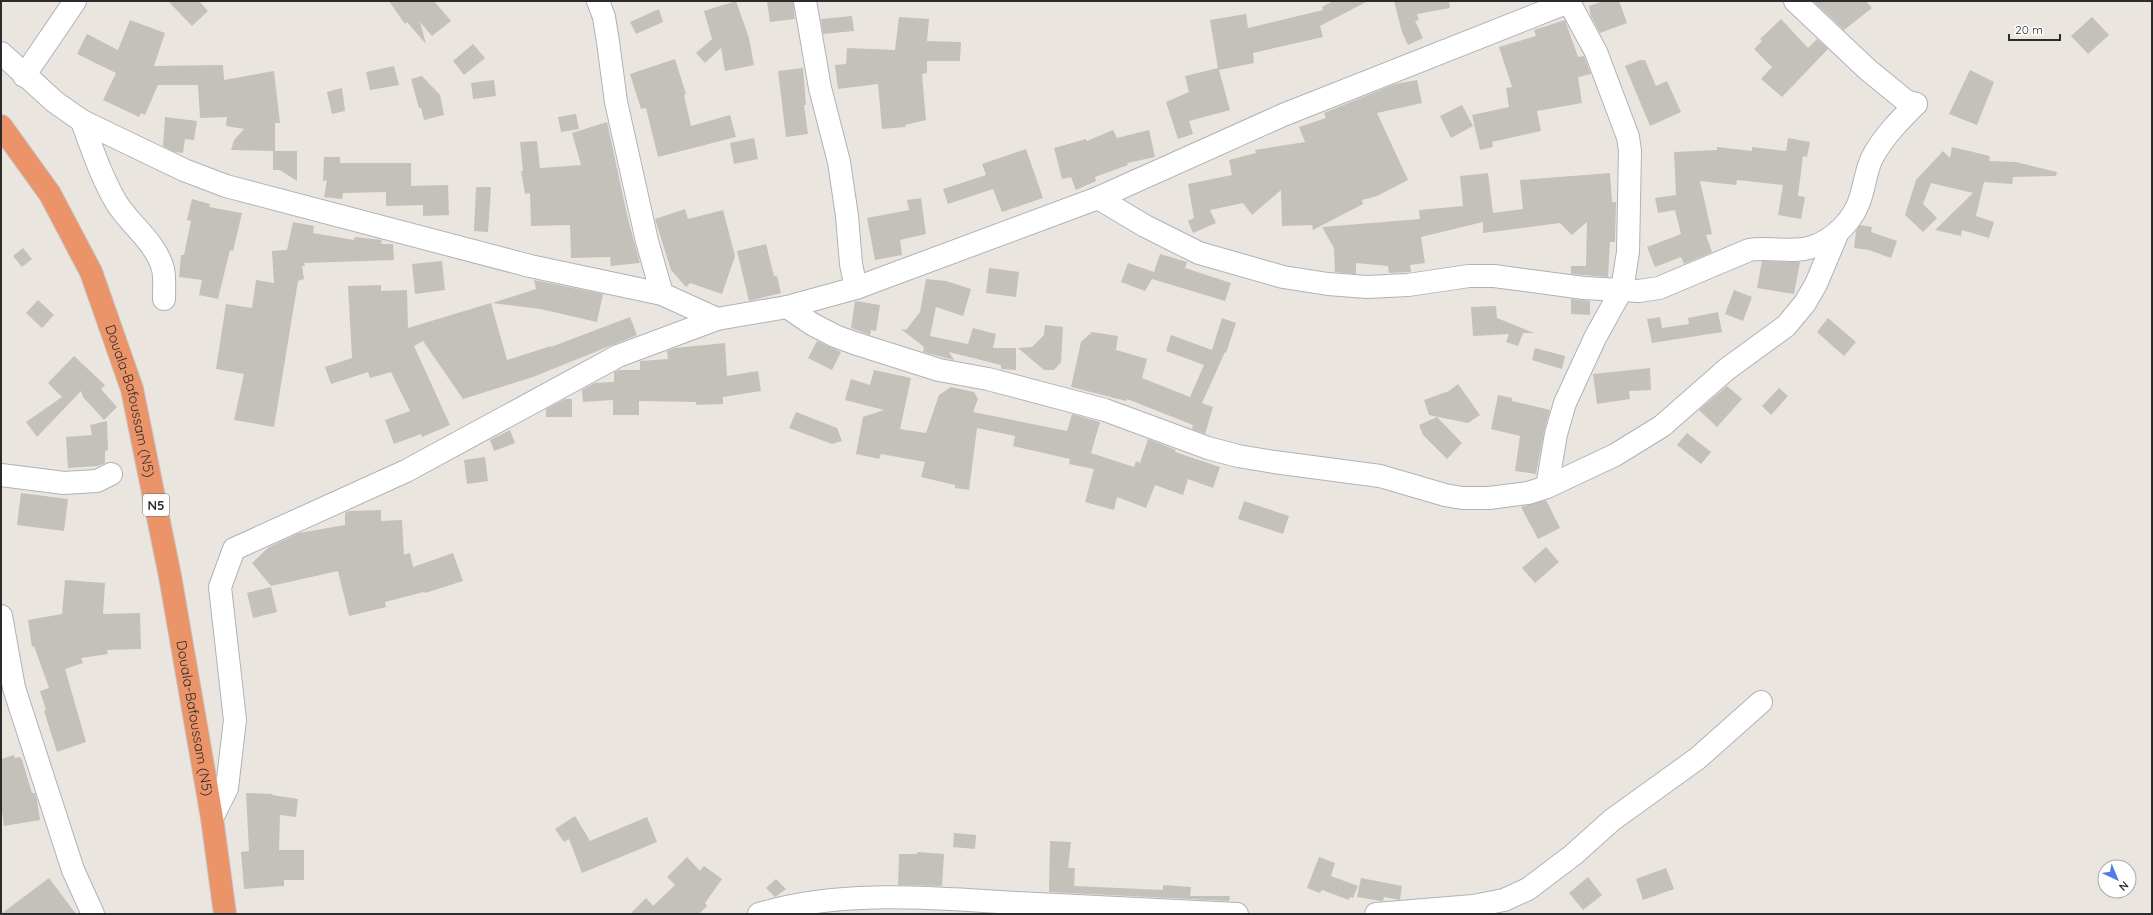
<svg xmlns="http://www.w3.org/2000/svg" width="2153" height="915" font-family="Quicksand,sans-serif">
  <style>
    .building { fill: #c4c0ba }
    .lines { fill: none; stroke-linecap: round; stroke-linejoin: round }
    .minor-casing { stroke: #afb2ba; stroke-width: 24 }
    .highway-casing { stroke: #c4c4c4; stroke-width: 24 }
    .minor { stroke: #fff; stroke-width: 22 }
    .highway { stroke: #ec9469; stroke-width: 22 }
    .labels { text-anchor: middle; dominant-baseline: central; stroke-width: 3; stroke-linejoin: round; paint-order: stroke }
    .shield { fill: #fff; stroke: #6b6b6b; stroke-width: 1 }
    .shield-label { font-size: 13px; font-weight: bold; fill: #2b2b2b }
    .street-label { font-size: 14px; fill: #2b2b2b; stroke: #fff }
  </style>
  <rect width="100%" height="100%" fill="#ebe5df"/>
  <g class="building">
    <polygon points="168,1 199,1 208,11 192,26"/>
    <polygon points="389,1 434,1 451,21 432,36 420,22 426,44 407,22 405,24"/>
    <polygon points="736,1 749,38 754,65 725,71 721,48 705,63 696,53 712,39 704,11"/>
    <polygon points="767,1 793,1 795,19 770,22"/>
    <polygon points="1333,1 1368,1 1320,26 1323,37 1253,53 1254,63 1219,70 1230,110 1189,121 1193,134 1178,139 1166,102 1189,92 1185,76 1218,68 1210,20 1246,14 1248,28 1323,10 1322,7"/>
    <polygon points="1394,1 1449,1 1450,8 1417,14 1419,20 1415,21 1423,38 1408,45 1402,32"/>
    <polygon points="1603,1 1619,1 1627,23 1600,33 1591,16 1589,6"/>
    <polygon points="1813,1 1866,1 1872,8 1844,30"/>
    <polygon points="659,9 663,22 636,34 630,22"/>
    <polygon points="852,16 854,31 823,34 821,19"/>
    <polygon points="899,17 929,19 927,41 961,42 960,61 927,61 927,73 922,74 926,120 905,125 906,127 882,129 878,84 838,89 835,65 846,64 847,48 895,50"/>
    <polygon points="2092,17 2109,35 2088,54 2071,36"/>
    <polygon points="1781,19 1808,48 1817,39 1828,49 1782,97 1761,79 1772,67 1754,49 1762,41 1760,39"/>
    <polygon points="130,20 165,33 154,66 223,65 224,80 274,71 280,123 275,123 275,151 231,150 234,140 244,129 226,126 227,117 200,118 198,85 158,85 145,115 141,113 139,117 103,100 116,73 77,54 87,34 118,50"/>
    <polygon points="1565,20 1578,57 1584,56 1591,74 1578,77 1582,103 1537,111 1541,131 1492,142 1493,147 1480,150 1472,115 1509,107 1506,88 1512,87 1499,47 1536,36 1534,30"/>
    <polygon points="473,44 485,58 464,75 453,61"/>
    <polygon points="675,59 686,94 684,95 691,126 730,115 736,137 658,157 646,108 641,109 630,74"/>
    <polygon points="1640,60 1645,60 1656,86 1667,81 1681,112 1650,126 1625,66"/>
    <polygon points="394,66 399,85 370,90 366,72"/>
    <polygon points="803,68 806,105 804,105 808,134 786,137 778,71"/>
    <polygon points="1970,70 1994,82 1977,125 1949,114"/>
    <polygon points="422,76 440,95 444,115 424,120 421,108 419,108 411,79"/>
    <polygon points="494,80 496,96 473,99 471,83"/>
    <polygon points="1417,80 1422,103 1377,113 1408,180 1377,196 1362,200 1363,204 1313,230 1312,225 1282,226 1281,190 1252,215 1243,203 1210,210 1216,223 1193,233 1188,221 1194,218 1188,184 1232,175 1229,160 1256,153 1255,150 1305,142 1299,127 1326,118 1324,113 1395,84"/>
    <polygon points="342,88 345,111 332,114 327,92"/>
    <polygon points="1462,105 1473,126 1451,138 1440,116"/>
    <polygon points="576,114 579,129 561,132 558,117"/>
    <polygon points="165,117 197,121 194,140 185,139 183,153 174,152 163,146"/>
    <polygon points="607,122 628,219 640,263 611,266 610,257 571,258 570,225 531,226 530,193 525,194 521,171 523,171 520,142 537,141 540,168 581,165 572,133"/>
    <polygon points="1113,130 1117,138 1149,130 1155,157 1127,163 1128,165 1095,177 1096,181 1076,190 1071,177 1062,179 1054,148 1086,139 1087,141"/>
    <polygon points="754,138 758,159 734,164 730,143"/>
    <polygon points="1788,138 1810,142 1807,157 1803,156 1798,196 1805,197 1801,219 1778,215 1783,185 1737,180 1736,185 1700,181 1712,234 1706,235 1712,252 1684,264 1681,257 1655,267 1647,247 1681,234 1675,210 1658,213 1655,198 1676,195 1674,152 1717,150 1717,147 1752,151 1752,147 1786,151"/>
    <polygon points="1952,147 1990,156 1989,161 2016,162 2057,172 2056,176 2013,177 2012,184 1984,182 1976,216 1994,222 1989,238 1962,230 1961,236 1935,230 1973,193 1931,183 1923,204 1937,218 1923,232 1905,215 1916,180 1943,151 1950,158"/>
    <polygon points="1026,149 1043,198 1002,212 993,189 948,204 943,189 986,175 982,164"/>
    <polygon points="273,151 297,151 297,181 280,170 273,170"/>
    <polygon points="324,157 340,157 340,163 411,163 411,186 448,185 449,215 423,216 423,205 386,206 386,192 343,193 342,199 324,197 327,180 323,181"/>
    <polygon points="1488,173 1493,213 1523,209 1520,180 1610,173 1612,202 1616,202 1615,242 1610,242 1608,277 1571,274 1571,266 1586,266 1587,222 1572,235 1560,223 1483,233 1483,222 1421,237 1425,263 1410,265 1411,272 1389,273 1388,266 1356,263 1356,274 1335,272 1334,248 1322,227 1420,219 1419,210 1463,206 1460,176"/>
    <polygon points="476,187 491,187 488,232 474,231"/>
    <polygon points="921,198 926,234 900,240 902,255 875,260 867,218 909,210 907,200"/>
    <polygon points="192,199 210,204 209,207 242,213 233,251 230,250 218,299 199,295 202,280 179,277 181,255 184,255 191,221 187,220"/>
    <polygon points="685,209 688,219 723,210 735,256 722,294 690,283 686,287 671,270 655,219"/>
    <polygon points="293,222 314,226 313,233 354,240 355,237 382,240 381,244 393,244 394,260 304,263 305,266 302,266 304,279 298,281 274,427 234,420 244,374 216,369 226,304 252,308 256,280 274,283 272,251 287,250"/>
    <polygon points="1860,225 1872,227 1871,232 1897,241 1891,258 1869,250 1854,248 1856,231"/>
    <polygon points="766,244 774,276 777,276 781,293 749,301 737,251"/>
    <polygon points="23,248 32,259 22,267 13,256"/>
    <polygon points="1160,254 1187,262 1185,268 1231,283 1225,301 1152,279 1145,291 1121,282 1128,263 1154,272"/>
    <polygon points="442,261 445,290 415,294 412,264"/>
    <polygon points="1762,261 1800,262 1794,294 1757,288"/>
    <polygon points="989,268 1019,272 1016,297 986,293"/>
    <polygon points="926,279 946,281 971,289 963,316 936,307 930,336 968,344 973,328 996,334 993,348 1016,348 1016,370 1001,369 1001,365 949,352 954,360 923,352 924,347 901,329 906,330 920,312"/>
    <polygon points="534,280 603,294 597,322 540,309 492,303 536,289"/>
    <polygon points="381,285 381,291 407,290 408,328 491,303 507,360 551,346 551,347 630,317 637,335 533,377 463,399 423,341 414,346 450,425 422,437 421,434 394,444 385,420 410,411 391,372 370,378 368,372 331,384 325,367 352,358 348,286"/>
    <polygon points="1734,290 1752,297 1743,321 1725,314"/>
    <polygon points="1571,299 1590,301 1590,315 1571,314"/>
    <polygon points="38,300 54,315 42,328 26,313"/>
    <polygon points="855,301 880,305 876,331 871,330 870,335 851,328"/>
    <polygon points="1496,306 1497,318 1534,333 1523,333 1518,346 1506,342 1509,334 1473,336 1471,307"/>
    <polygon points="1718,312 1722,332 1652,343 1647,319 1660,317 1662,328 1689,324 1688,318"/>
    <polygon points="1222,318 1236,323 1226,353 1225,352 1202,403 1213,407 1205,434 1192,429 1193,425 1127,399 1126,401 1071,387 1081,342 1092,332 1118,336 1116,350 1147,359 1142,378 1190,397 1204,365 1166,351 1171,335 1212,350"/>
    <polygon points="1828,318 1856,342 1844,356 1817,332"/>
    <polygon points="1045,325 1063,327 1061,362 1054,370 1044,370 1018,348 1032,347 1044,335"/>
    <polygon points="817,341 841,352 832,370 808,358"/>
    <polygon points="725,343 727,376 758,371 761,391 723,397 723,404 696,405 696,402 639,401 639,415 613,415 613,400 583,402 582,390 595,383 614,382 614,372 619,370 640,370 640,361 668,359 667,351 675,348"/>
    <polygon points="1535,348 1565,356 1562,369 1532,360"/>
    <polygon points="74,356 105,385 101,389 117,407 104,420 83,397 81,391 37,437 26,422 62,397 48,383"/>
    <polygon points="1650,368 1651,390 1629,391 1630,399 1597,404 1593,374"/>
    <polygon points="874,370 911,378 900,429 926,433 939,395 951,387 974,392 978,399 973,412 1067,431 1072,414 1100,422 1091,453 1134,467 1136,461 1140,463 1148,439 1176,450 1175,452 1220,467 1213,488 1188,479 1183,495 1155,485 1146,508 1117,497 1114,510 1085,502 1094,469 1069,464 1070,459 1013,446 1015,436 977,428 969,490 955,488 955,485 921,477 925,462 881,454 879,459 856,454 863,417 884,410 845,400 851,379 870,385"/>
    <polygon points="1458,384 1480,415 1468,423 1429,415 1424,400 1449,391"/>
    <polygon points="1727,386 1742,399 1717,427 1699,410"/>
    <polygon points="1779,388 1788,396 1771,415 1762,406"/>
    <polygon points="1498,395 1512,398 1512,401 1550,410 1544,432 1536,474 1515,471 1520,436 1491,429"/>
    <polygon points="565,399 572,399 572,417 546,417 546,409"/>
    <polygon points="796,412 837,428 842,441 832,444 789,428"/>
    <polygon points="1437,417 1462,443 1447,459 1423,435 1419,425"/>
    <polygon points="107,421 108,450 105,451 105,463 98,466 68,468 66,437 92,435 90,425"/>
    <polygon points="510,430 515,443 494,451 490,440"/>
    <polygon points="1687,433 1711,452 1701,464 1677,445"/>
    <polygon points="485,457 488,481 467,484 464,460"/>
    <polygon points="21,493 68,499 64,531 17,525"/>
    <polygon points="1546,500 1560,528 1538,539 1521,507"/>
    <polygon points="1244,501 1289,516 1283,534 1238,519"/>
    <polygon points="381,510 381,521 402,520 404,555 410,553 413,567 453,553 463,581 425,593 424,592 385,602 386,607 349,616 338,571 271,586 252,563 269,547 299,533 345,525 345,513 349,511"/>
    <polygon points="1546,547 1559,562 1535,583 1522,568"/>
    <polygon points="65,580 105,583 103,614 140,613 141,649 107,650 108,654 81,658 83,663 65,669 86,742 57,752 44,711 46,710 40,691 49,688 34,646 32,647 28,620 62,614"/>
    <polygon points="271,587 277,612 253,618 247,593"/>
    <polygon points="14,755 15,758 20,757 22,760 32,793 35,793 37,800 40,820 4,826 1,804 1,759"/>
    <polygon points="246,793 273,794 272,795 298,799 296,817 280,815 279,850 304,850 304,880 284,880 284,886 244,889 241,852 249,851"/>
    <polygon points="575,816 590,841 647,817 657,842 582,873 569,839 564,842 555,829"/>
    <polygon points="954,833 976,835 975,849 953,847"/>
    <polygon points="1050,841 1071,842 1068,868 1075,868 1074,886 1163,890 1163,885 1191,887 1190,896 1230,896 1229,901 1049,892"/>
    <polygon points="917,852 944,854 942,886 898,885 899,854 917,854"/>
    <polygon points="687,857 700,871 704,866 722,879 705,903 707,906 699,914 630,914 646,898 653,906 675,885 667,877"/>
    <polygon points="1319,857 1335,863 1331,876 1358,886 1353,898 1350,897 1349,900 1322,890 1320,893 1307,888"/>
    <polygon points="1666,868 1674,889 1643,900 1636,879"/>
    <polygon points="1588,877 1602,895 1583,910 1569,893"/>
    <polygon points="49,878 76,914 1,914"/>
    <polygon points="1361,878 1402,886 1400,900 1384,897 1383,901 1381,901 1357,897"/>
    <polygon points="776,879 786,889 775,897 766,888"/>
  </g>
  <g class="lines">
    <defs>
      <g id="minor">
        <polyline points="598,1 604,17 608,42 616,102 647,241 662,294"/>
        <polyline points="805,1 820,88 839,162 847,216 851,264 856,288"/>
        <polyline points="1795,1 1867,69 1906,101 1916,104"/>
        <polyline points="1,53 55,102 82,121 184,170 226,186 530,266 662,294 717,319"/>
        <polyline points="24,76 75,1"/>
        <path d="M 82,121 C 92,149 101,176 116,202 C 130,225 156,242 163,269 C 165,278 164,290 164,299"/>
        <path d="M 1098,198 L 1145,226 L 1199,253 L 1283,277 L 1328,284 L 1367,287 L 1408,285 L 1469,276 L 1494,276 L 1584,288 L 1639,291 L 1659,288 L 1749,250 C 1770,246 1791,254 1812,247 C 1834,240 1855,219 1861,196 C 1865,183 1866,171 1872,158 C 1883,137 1899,121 1916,104"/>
        <polyline points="787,307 812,324 835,336 854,343 939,370 988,379 1105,410 1208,448 1238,456 1274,462 1380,476 1445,495 1462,498 1489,498 1528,493 1547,487 1615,455 1662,426 1727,369 1786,326 1805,303 1816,284 1838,232"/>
        <polyline points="1,475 64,483 97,481 111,474"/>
        <polyline points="1547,487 1556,434 1565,403 1595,338 1622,289 1628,252 1630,151 1628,137 1596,52 1569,2"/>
        <polyline points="1,616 14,688 73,870 93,914"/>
        <polyline points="212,818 227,788 235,720 220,587 234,549 406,471 618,356 717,319 787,307 856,288 1098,198 1283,115 1571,1"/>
        <path d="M 759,914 C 842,889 932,898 1017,903 C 1091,907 1164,910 1237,914"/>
        <polyline points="1376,914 1473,906 1504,900 1528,889 1573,855 1612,820 1698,758 1761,702"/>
      </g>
      <g id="highway">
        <path id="s1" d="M 1,126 L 50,194 L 91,272 L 132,389 L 170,576 L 212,818 L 225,914"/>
      </g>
    </defs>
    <use href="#minor" class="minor-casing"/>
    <use href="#highway" class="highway-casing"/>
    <use href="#minor" class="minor"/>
    <use href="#highway" class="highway"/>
  </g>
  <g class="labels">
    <rect class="shield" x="143" y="494" width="26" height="22" rx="3"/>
    <g class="shield-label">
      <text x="156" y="505">N5</text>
    </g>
    <g class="street-label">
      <text stroke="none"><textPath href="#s1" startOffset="307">Douala-Bafoussam (N5)</textPath></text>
      <text stroke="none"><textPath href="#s1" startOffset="631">Douala-Bafoussam (N5)</textPath></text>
    </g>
  </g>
  <rect width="2153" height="915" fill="none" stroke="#2b2b2b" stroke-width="4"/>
  <g transform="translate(2117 879) rotate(136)"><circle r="19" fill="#ffffff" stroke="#aaaaaa"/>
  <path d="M0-3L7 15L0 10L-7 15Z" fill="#527de5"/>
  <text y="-6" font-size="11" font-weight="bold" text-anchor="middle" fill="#2b2b2b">N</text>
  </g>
  <path d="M2009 34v6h51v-6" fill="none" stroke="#2b2b2b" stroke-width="2"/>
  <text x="2015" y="34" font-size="12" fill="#2b2b2b" stroke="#ffffff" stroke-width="3" paint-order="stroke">20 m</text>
</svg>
